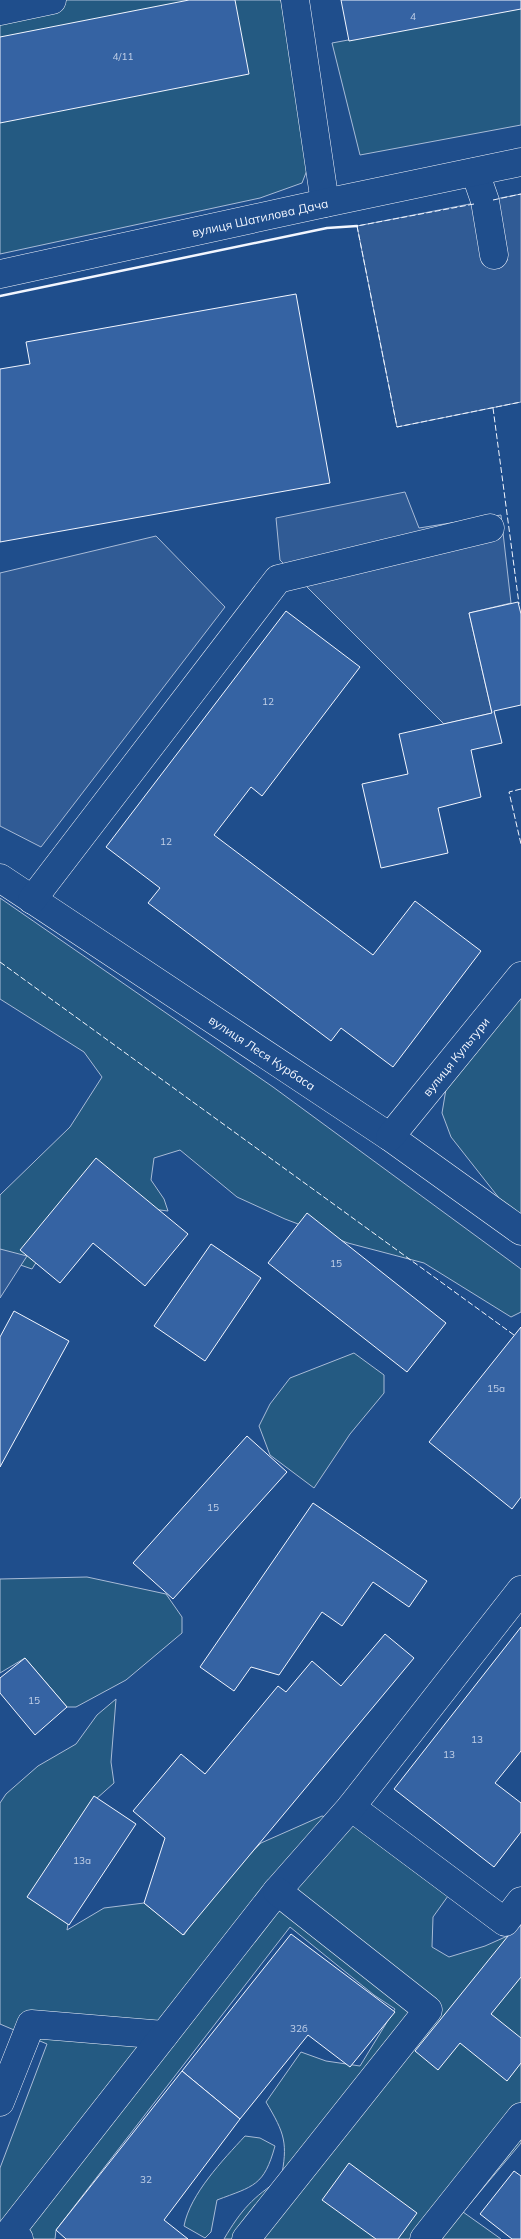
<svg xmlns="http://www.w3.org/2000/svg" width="521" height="2239" font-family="Mulish,sans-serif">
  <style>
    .green { fill: #245a82; stroke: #a8bbd7 }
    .parking { fill: #305b95; stroke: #a8bbd7 }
    .building { fill: #3563a3; stroke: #f2f6ff }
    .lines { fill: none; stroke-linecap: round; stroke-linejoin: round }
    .minor-casing { stroke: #f2f6ff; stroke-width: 29 }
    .minor { stroke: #1f4e8c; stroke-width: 28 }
    .fence { stroke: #f2f6ff; stroke-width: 1; stroke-dasharray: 6 2.5; stroke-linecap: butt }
    .wall { stroke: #f2f6ff; stroke-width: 2.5 }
    .labels { text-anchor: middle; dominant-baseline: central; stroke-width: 4; stroke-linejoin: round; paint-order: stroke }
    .number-label { font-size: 10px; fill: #c3d1e8 }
    .street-label { font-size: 12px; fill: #f2f6ff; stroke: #1f4e8c }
  </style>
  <rect width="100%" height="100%" fill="#1f4e8c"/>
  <g class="green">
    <polygon points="0,0 281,0 309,165 302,183 260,198 0,254"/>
    <polygon points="521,8 521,125 360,155 332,43"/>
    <polygon points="0,898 273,1087 521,1269 521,1312 511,1317 424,1263 348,1243 285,1219 237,1197 180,1150 154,1158 151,1180 164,1199 168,1211 136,1207 66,1215 32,1269 0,1258 0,1195 70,1127 102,1077 84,1052 0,999"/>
    <polygon points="521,991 521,1220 510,1212 451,1137 442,1113 446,1089"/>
    <polygon points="354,1353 384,1375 384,1393 350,1434 314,1488 270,1455 259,1426 270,1404 290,1378"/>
    <polygon points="87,1577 166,1594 182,1617 182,1633 126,1680 76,1707 67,1707 25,1658 0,1673 0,1579"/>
    <path d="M 116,1699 L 111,1762 L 114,1783 L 87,1807 L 67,1930 L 104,1908 L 144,1903 L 184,1935 L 209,1896 L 261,1843 L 322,1816 L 353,1824 L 448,1896 L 433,1917 L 432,1947 L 449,1957 L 485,1946 L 521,1930 L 521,2143 L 463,2212 L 501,2239 L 224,2239 C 241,2210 253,2197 281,2179 C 288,2143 285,2134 266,2102 L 301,2052 L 326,2061 L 360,2066 L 395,2009 L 374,1995 L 290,1927 L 56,2230 L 55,2239 L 0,2239 L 0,2168 L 47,2044 L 0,2024 L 0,1803 L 6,1794 L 38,1766 L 76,1744 L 97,1715 Z"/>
    <path d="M 245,2136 L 260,2138 L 275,2146 C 264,2186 254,2186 217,2200 L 211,2232 L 205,2238 L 184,2226 C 190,2194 223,2160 245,2136 Z"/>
  </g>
  <g class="parking">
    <polygon points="521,194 521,402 397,427 357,226"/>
    <polygon points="405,492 419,528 501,515 511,603 469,613 492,713 444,724 280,560 276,518"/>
    <polygon points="156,536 225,607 41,847 0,826 0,573"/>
    <polygon points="0,1249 27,1256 0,1298"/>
  </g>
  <g class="building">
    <polygon points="189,0 235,0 249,74 0,123 0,37"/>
    <polygon points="341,0 521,0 521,9 349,41"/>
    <polygon points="296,294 330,483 0,542 0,369 30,364 26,342"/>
    <polygon points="518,602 521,614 521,705 494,711 502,743 471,750 481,797 438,808 448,853 381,868 362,784 408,774 399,734 492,713 469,613"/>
    <polygon points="286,611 360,667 262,796 251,787 214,835 373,955 415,901 481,951 393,1067 341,1028 331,1041 148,903 160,888 106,847"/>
    <polygon points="96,1158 188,1234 145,1286 93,1243 60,1283 20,1250"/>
    <polygon points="307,1213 446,1323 407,1372 268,1263"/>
    <polygon points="211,1244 261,1278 205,1361 154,1326"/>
    <polygon points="14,1311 69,1341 0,1467 0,1337"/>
    <polygon points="521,1327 521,1497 512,1509 429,1442"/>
    <polygon points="247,1436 287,1472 173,1599 133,1563"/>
    <polygon points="313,1503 427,1581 409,1607 373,1582 342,1626 322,1612 279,1675 251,1667 234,1691 200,1667"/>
    <polygon points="521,1627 521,1751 495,1783 521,1803 521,1832 494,1867 394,1789"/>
    <polygon points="385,1634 414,1658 183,1935 144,1903 165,1838 133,1811 181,1754 205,1774 278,1686 286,1692 312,1661 341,1686"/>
    <polygon points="25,1658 67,1707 35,1735 0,1693 0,1678"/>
    <polygon points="94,1796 136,1824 69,1925 27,1897"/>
    <polygon points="521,1920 521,1977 491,2014 521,2038 521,2063 507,2081 460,2043 438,2070 415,2051"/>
    <polygon points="291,1934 395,2012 350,2067 308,2035 240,2119 182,2071"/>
    <polygon points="182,2071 240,2119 164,2220 188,2239 66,2239 56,2230"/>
    <polygon points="349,2163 417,2213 398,2239 376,2239 322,2200"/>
    <polygon points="514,2171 521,2176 521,2239 512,2239 480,2214"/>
  </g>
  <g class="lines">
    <defs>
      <g id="minor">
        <polyline points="295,0 325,203"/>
        <polyline points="0,11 52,0"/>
        <polyline points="475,172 485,201 494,255"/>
        <path id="s1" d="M 0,274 L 325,203 L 521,162"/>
        <path id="s2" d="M 0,878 L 390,1137 L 521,1231"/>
        <polyline points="32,900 278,579 490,528"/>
        <path id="s3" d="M 390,1137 L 521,976"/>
        <polyline points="351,1807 505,1922 521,1901"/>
        <polyline points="0,2102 31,2024 164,2035"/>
        <polyline points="19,2239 10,2232 277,1891 351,1807 521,1590"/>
        <polyline points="246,2239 428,2010 277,1891"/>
        <polyline points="424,2239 521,2117"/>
      </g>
    </defs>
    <use href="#minor" class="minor-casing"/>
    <use href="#minor" class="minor"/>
    <g class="fence">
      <polyline points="493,200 521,194"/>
      <polyline points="474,204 357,226 397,427 521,402"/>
      <polyline points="493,408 519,604"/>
      <polyline points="521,789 509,792 521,844"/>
      <polyline points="0,962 514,1335"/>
    </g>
    <polyline class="wall" points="0,296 327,228 357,226"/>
  </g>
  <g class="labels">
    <g class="number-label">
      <text x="413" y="16">4</text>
      <text x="123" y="56">4/11</text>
      <text x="268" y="701">12</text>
      <text x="166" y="841">12</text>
      <text x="336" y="1263">15</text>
      <text x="496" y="1388">15а</text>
      <text x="213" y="1507">15</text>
      <text x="34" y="1700">15</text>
      <text x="477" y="1739">13</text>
      <text x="449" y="1754">13</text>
      <text x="82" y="1860">13а</text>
      <text x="299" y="2028">32б</text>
      <text x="146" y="2179">32</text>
    </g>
    <g class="street-label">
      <text stroke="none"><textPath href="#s1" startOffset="266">вулиця Шатилова Дача</textPath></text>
      <text stroke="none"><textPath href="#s2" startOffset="315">вулиця Леся Курбаса</textPath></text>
      <text stroke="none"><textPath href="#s3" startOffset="104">вулиця Культури</textPath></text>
    </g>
  </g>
</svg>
